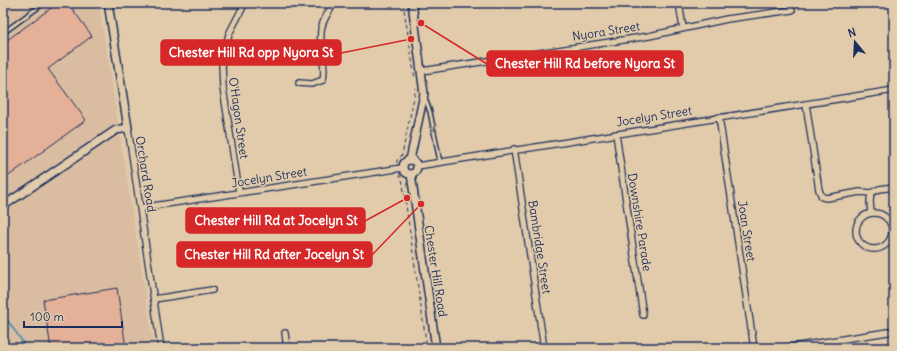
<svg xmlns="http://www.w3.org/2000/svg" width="897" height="351" font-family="Delius,sans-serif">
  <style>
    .built { fill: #dabda1 }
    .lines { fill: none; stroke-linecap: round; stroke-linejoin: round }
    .stream { stroke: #5b92ad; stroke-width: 2 }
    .building { fill: #e4b097; stroke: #1b2f5e }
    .service-casing { stroke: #1b2f5e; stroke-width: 6 }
    .minor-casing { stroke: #1b2f5e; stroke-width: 8 }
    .tertiary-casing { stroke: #1b2f5e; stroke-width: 10 }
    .path { stroke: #1b2f5e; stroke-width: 1; stroke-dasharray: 4 3; stroke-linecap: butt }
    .service { stroke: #e1cbaa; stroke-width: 3 }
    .minor { stroke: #e1cbaa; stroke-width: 5.5 }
    .tertiary { stroke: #e1cbaa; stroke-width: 7 }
    .oneway { stroke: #747580 }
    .labels { text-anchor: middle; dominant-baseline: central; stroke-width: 3; stroke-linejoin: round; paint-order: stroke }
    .street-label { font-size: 12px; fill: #1b2f5e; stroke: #e1cbaa }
    .leader { fill: none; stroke: #d62828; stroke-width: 1.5 }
    .callout-dot { fill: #d62828; stroke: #e1cbaa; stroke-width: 1.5 }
    .callout { fill: #d62828; stroke: #d62828; stroke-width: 1.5 }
    .callout-label { font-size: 13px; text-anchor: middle; font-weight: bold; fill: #fff }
  </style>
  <rect width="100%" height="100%" fill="#e1cbaa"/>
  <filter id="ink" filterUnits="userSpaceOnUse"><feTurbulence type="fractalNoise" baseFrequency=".025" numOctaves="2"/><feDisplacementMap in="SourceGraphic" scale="8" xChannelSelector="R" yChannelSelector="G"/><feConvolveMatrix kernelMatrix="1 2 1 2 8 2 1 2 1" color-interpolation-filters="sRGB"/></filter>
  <g filter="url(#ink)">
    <polygon class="built" points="3,3 99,3 154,348 3,348"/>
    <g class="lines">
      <polyline class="stream" points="3,314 27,348"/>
    </g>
    <g class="building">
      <polygon points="58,3 68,3 92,36 48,69 86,120 3,180 3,43"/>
      <polygon points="117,288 126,348 51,348 43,300"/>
    </g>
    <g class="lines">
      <defs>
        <g id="service">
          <polyline points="3,33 44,3"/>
          <polyline points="425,98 430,112 440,162"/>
        </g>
        <g id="minor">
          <polyline points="679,3 683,28"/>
          <polyline points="422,71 649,36 727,19 792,10"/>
          <path d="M 299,83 L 312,84 L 323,80 C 327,62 317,41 322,26 C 324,18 330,10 334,3"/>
          <polyline points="806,104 819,190 822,197 827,198 860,192 871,193 879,189 894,187"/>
          <polyline points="719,117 754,348"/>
          <polyline points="128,128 161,348"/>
          <polyline points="616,134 643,315"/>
          <polyline points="514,149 544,348"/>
          <polyline points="417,166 894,90"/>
          <polyline points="239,192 223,88 222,64 229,34 245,3"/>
          <polyline points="140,208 402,168"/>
          <circle cx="874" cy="231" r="18"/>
          <polyline points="871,213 870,201 871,193"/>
          <polyline points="154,299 212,290"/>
          <polyline points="285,333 287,348"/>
          <polyline points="786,348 894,331"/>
        </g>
        <g id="tertiary">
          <circle cx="410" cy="167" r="7"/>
          <polyline points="410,160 424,94 412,3"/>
          <polyline points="411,174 436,348"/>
          <polyline points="3,206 116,130 128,128 108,3"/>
        </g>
      </defs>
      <use href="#service" class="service-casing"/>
      <use href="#minor" class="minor-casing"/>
      <use href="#tertiary" class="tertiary-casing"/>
      <g class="path">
        <polyline points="403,3 415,79"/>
        <polyline points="397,163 397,160 402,155 416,88"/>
        <polyline points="399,174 402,178 427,348"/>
      </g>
      <use href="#service" class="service"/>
      <use href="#minor" class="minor"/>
      <use href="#tertiary" class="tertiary"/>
    </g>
    <defs><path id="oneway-chevron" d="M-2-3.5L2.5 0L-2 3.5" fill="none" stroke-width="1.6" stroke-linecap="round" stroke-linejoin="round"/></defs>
    <use class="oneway" href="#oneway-chevron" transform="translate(433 128) rotate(79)"/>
  </g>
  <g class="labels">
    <g class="street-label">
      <text transform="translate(606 31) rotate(-9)">Nyora Street</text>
      <text transform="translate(654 116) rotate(-9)">Jocelyn Street</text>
      <text transform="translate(239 118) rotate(82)">O'Hagon Street</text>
      <text transform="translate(146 174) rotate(81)">Orchard Road</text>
      <text transform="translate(269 177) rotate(-9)">Jocelyn Street</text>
      <text transform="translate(640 222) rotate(81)">Downshire Parade</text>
      <text transform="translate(747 231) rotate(81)">Joan Street</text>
      <text transform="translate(540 247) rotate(81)">Bambridge Street</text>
      <text transform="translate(436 271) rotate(81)">Chester Hill Road</text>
    </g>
  </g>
  <path class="leader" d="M411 39L341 53M421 23L487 64M407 198L365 221M421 204L372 255"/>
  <g class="callout-dot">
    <circle cx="411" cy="39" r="4"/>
    <circle cx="421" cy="23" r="4"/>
    <circle cx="407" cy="198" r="4"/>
    <circle cx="421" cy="204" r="4"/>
  </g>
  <g class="callout">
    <rect x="161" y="40" width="180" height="25" rx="4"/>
    <rect x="487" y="51" width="196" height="25" rx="4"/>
    <rect x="186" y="208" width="179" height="25" rx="4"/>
    <rect x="177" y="242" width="195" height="25" rx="4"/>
  </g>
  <g class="callout-label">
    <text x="251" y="57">Chester Hill Rd opp Nyora St</text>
    <text x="585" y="68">Chester Hill Rd before Nyora St</text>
    <text x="276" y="225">Chester Hill Rd at Jocelyn St</text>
    <text x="274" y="259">Chester Hill Rd after Jocelyn St</text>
  </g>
  <rect width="897" height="351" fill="none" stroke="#e1cbaa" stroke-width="16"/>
  <rect x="8" y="8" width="881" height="335" fill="none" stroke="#1b2f5e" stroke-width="1.5" filter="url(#ink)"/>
  <g transform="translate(855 42) rotate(342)" stroke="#e1cbaa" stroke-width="3" paint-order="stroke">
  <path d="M0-3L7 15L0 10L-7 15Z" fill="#1b2f5e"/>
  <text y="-6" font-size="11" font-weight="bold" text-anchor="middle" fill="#1b2f5e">N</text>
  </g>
  <path d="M24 321v6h98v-6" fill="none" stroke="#1b2f5e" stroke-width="2"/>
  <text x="30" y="321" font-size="12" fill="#1b2f5e" stroke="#e1cbaa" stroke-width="3" paint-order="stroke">100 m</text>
</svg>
